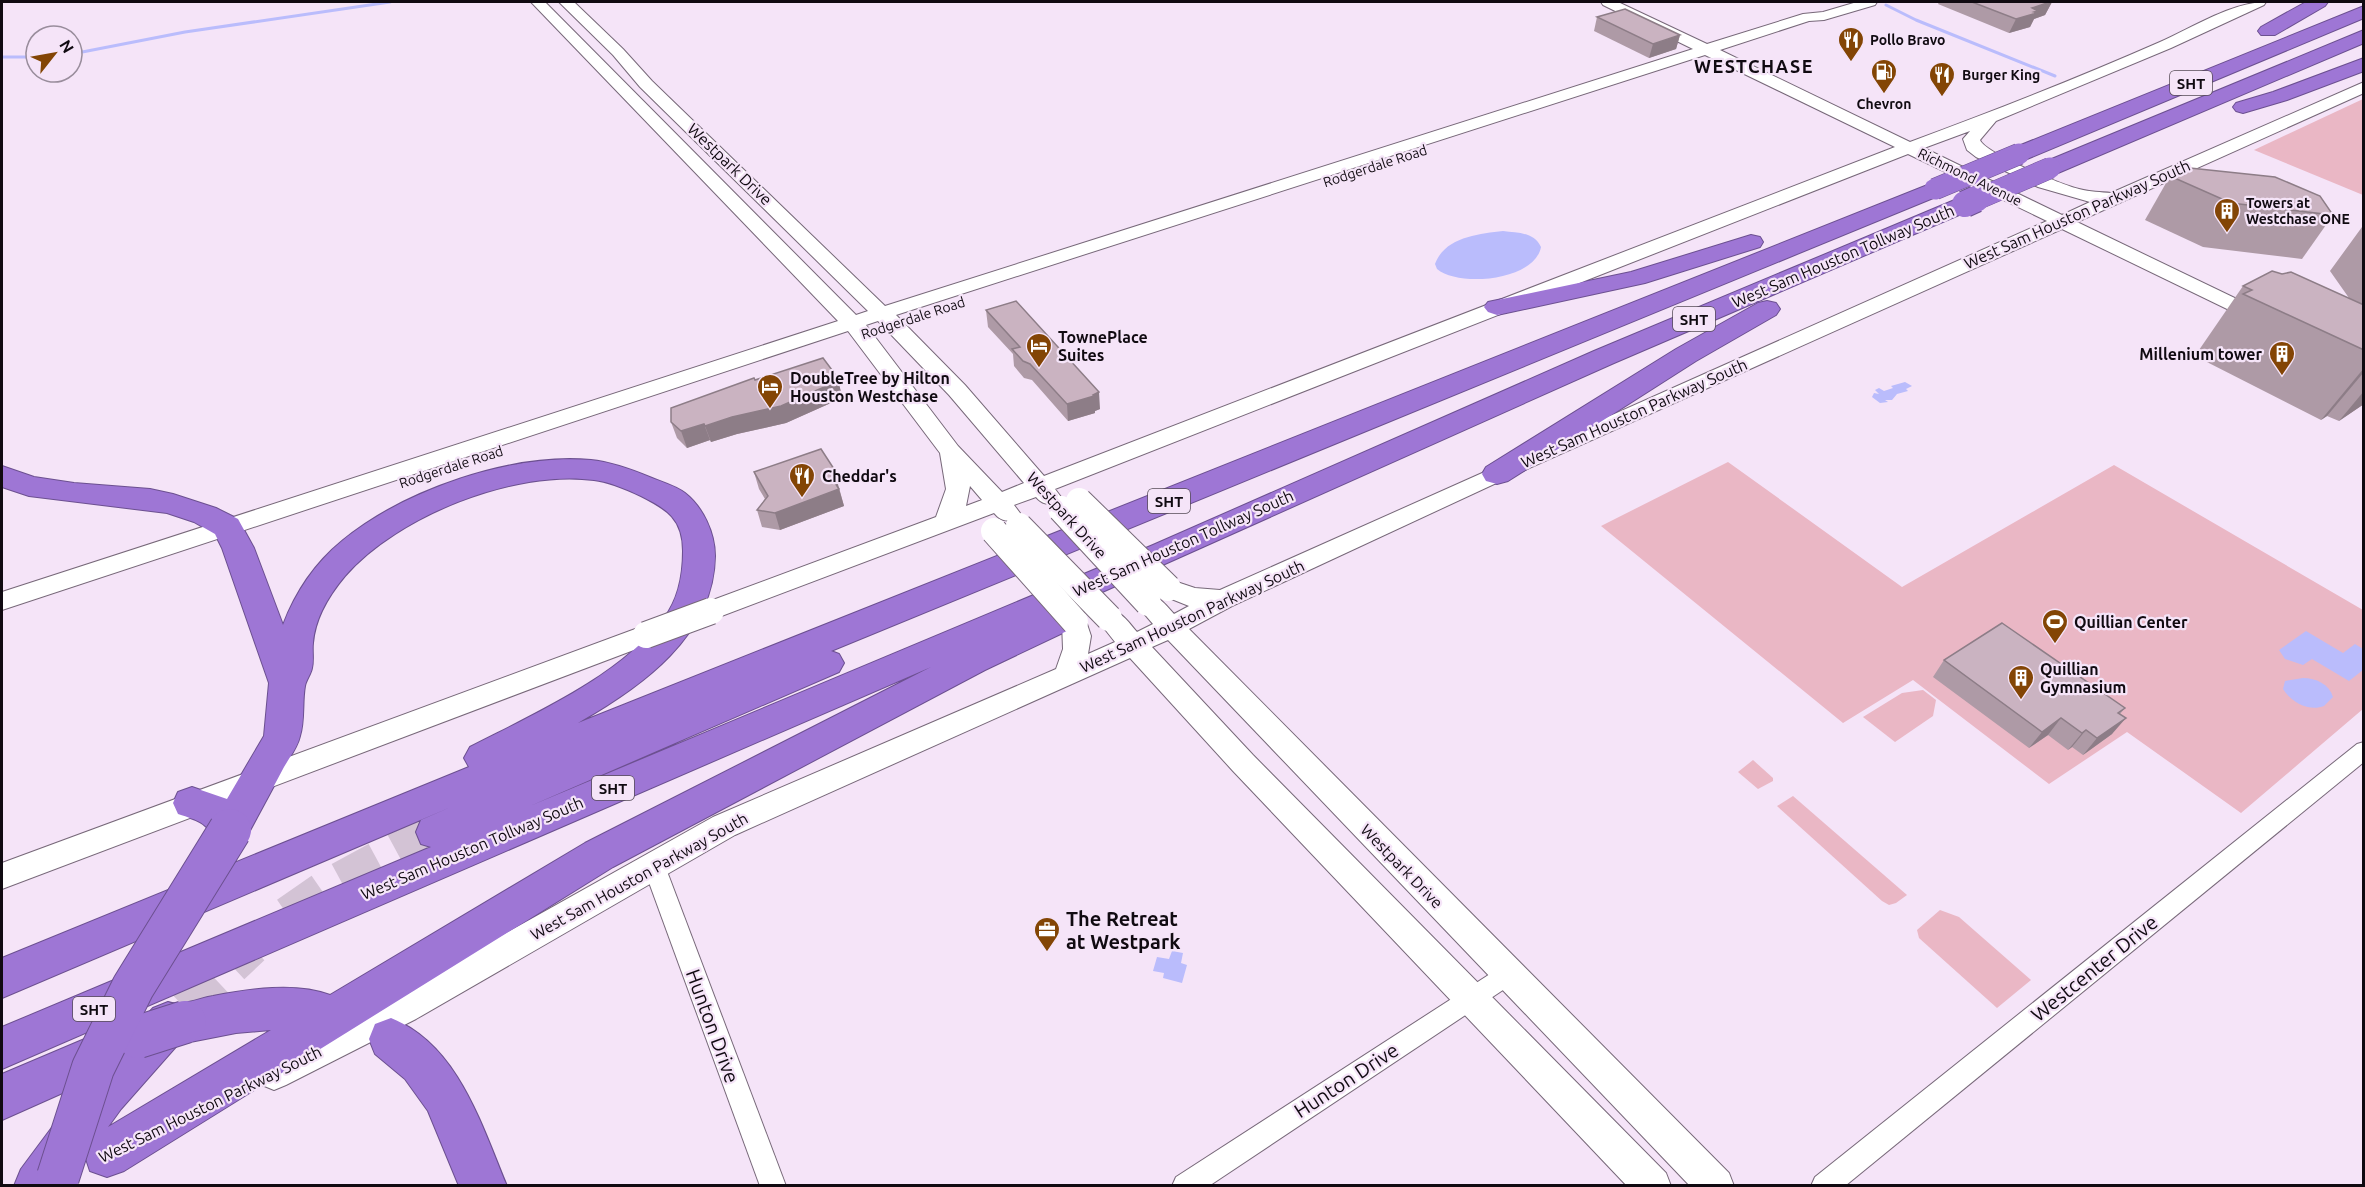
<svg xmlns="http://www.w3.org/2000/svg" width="2365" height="1187" font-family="Ubuntu,sans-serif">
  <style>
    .green { fill: #eab7c5 }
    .water { fill: #babcfc }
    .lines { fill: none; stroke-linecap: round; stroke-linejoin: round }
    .stream { stroke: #babcfc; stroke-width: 3 }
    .highway-tunnel { stroke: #d3c3d5; stroke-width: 42; stroke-dasharray: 42 21; stroke-linecap: butt }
    .street-casing { stroke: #776879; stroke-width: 2 }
    .secondary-casing { stroke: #776879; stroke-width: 2 }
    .highway-casing { stroke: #6c5090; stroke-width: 2 }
    .street { fill: #fff; fill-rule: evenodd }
    .secondary { fill: #fff; fill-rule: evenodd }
    .highway { fill: #9e76d5; fill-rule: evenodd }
    .secondary-bridge-casing { stroke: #776879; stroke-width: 28; stroke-linecap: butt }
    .highway-bridge-far2-casing { stroke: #6c5090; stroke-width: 22; stroke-linecap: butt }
    .highway-bridge-far1-casing { stroke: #6c5090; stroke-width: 28; stroke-linecap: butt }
    .highway-bridge-casing { stroke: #6c5090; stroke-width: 44; stroke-linecap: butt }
    .secondary-bridge { stroke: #fff; stroke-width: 26 }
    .highway-bridge-far2 { stroke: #9e76d5; stroke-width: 21 }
    .highway-bridge-far1 { stroke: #9e76d5; stroke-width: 26 }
    .highway-bridge { stroke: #9e76d5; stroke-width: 42 }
    .wall { fill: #ae9aa6 }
    .shaded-wall { fill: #8d7d87 }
    .building { fill: #cab3c1; stroke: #8d7d87; stroke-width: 1.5 }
    .labels { text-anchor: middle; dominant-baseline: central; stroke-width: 4.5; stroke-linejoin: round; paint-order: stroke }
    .far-poi-label { font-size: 14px; font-weight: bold; fill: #100a11; stroke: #f5e4f8; text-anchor: start }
    .far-street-label { font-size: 14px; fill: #100a11; stroke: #f5e4f8 }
    .shield { fill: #f5e4f8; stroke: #554b56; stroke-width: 1.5 }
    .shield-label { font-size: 15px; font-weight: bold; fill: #100a11 }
    .street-label { font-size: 16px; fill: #100a11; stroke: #f5e4f8 }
    .poi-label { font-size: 16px; font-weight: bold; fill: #100a11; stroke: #f5e4f8; text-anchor: start }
    .far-district-label { font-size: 18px; font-weight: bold; letter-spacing: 1.5px; fill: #100a11; stroke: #f5e4f8 }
    .near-poi-label { font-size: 20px; font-weight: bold; fill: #100a11; stroke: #f5e4f8; text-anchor: start }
    .near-street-label { font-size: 20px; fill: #100a11; stroke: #f5e4f8 }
  </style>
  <rect width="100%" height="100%" fill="#f5e4f8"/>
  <g class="green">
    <polygon points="2363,99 2363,195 2254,150"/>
    <polygon points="1728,462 1902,587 2114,465 2363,610 2363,709 2241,813 2127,732 2049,784 1913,680 1843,723 1601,526"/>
    <polygon points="1923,690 1936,700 1933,716 1895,742 1863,717 1902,693"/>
    <polygon points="1753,760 1773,778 1773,781 1758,789 1738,772"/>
    <polygon points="1793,796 1907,895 1896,903 1889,905 1882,901 1777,806"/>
    <polygon points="1940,910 1959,917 2031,980 1997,1008 1919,938 1917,930"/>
  </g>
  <g class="water">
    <path d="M 1503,231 C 1518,233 1534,232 1541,247 C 1535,280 1460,288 1437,269 L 1435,264 C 1445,237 1478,234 1503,231 Z"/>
    <polygon points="1905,382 1912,386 1906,389 1908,391 1897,394 1892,400 1885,400 1888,402 1880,403 1872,397 1874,393 1879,394 1875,390 1879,388 1884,391 1893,388 1891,386"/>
    <polygon points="2306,631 2343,653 2355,644 2363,649 2363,670 2349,681 2312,659 2303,665 2285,659 2279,650"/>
    <path d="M 2303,678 C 2316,678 2329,684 2333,697 L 2324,706 C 2309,712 2291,702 2283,689 L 2285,681 Z"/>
    <polygon points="1172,951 1183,953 1181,963 1187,965 1182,983 1163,978 1164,973 1153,971 1157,957 1169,959"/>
  </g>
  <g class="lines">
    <g class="stream">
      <polyline points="1886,5 1916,20 2055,76"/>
      <polyline points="72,54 185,32 390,2"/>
      <polyline points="2,57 36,57"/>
    </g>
    <g class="highway-tunnel">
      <polyline points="289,917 328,890 435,832"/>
      <polyline points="184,1007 250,945"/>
    </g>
    <defs>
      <g id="street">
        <polygon points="2364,742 2364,762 1845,1186 1811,1186 1815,1177 2357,744"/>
        <polygon points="654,857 662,859 665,866 786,1186 760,1186 643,866 646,859"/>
        <polygon points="1507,963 1515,966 1519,974 1515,982 1209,1186 1172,1186 1176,1177"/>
      </g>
      <g id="secondary">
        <path d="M 531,2 L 545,2 L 856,315 L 868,311 L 640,87 L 613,55 L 559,2 L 574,2 L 623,49 L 652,81 L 885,306 L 1693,49 L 1603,5 L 1601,2 L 1618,2 L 1707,44 L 1803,14 L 1823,12 L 1857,2 L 1877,2 L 1875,5 L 1824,20 L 1809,21 L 1720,50 L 1910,142 C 1994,111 2078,78 2160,42 C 2192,28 2232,2 2266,2 L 2264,5 L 2171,48 L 1996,121 L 1980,140 C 1985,153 2062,185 2079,189 C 2090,192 2101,192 2111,193 L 2364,82 L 2364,93 L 2077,222 L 2270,315 L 2273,319 L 2270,323 L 2256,323 L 2062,229 L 1505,479 L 1232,606 L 1189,629 L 1729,1173 L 1734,1186 L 1690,1186 L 1168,640 L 1152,647 L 1253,755 L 1666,1173 L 1671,1186 L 1627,1186 L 1233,771 L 1130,658 L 735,835 L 416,1019 L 286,1085 L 274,1090 L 262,1085 L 257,1073 L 262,1061 L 392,997 L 713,817 L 1056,669 L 1063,649 L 1062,622 L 1066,615 L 1075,612 L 1084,615 L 1091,636 L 1088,654 L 1115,642 L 1096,618 L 1100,611 C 1118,606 1126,619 1137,632 L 1153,624 L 1135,603 L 1139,596 C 1156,591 1163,602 1174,614 L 1189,606 L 1159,594 L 1155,588 L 1159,582 L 1168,579 L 1195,588 L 1220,590 L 2047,221 L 1908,154 L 1055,489 L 1061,497 L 1057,503 C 1047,505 1042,504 1036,497 L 1014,505 L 1020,513 L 1016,519 C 1006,522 1001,521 994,513 L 711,620 L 702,618 L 698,611 L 702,604 L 936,517 L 946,489 L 940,453 L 848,331 L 2,610 L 2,592 L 838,321 ZM 1705,55 L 1895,147 L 1044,476 L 965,385 L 896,315 ZM 1970,131 L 1963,139 L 1967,150 L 1976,157 L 2038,187 L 2090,202 L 2062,215 L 1924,148 ZM 878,321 L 949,395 L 1024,483 L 1002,492 L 958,446 L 866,325 ZM 970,486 L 982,500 L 966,506 Z"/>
        <polygon points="646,625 655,628 659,635 655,642 2,889 2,863"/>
      </g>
      <g id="highway">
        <polygon points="2306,2 2328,2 2325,6 2275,35 2261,35 2258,31 2261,27"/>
        <polygon points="2364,6 2364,18 2027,159 2019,161 2011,159 2008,154 2011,149"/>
        <polygon points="2364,30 2364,43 2058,173 2050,175 2042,173 2039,168 2042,163"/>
        <polygon points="2364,58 2364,71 2287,100 2243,113 2236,111 2233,107 2236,103 2273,92"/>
        <path d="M 1935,182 L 1943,184 L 1946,189 L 1943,194 L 831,651 L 839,654 L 844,663 L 839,672 L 530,806 L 1153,545 L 1594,351 L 1957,199 L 1965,197 L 1973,199 L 1977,204 L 1973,209 L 1614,363 L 1062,610 L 1069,612 L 1074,621 L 1069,630 L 985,670 L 613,867 L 124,1171 L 107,1177 L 90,1171 L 86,1159 L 67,1186 L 14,1186 L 21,1169 L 85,1083 L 2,1120 L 2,1074 L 113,1027 L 129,1034 L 153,1008 L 168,1002 C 180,1007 200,998 213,996 C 249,989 296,982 330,995 L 585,843 L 931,667 L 2,1069 L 2,1027 L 431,847 L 421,844 L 416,832 L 421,820 L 451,807 L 2,998 L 2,958 L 469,767 L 464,758 L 470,747 C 534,714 619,677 664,618 C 678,600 683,574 683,551 C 683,519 667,509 641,496 C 626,489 610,482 594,480 C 515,469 397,516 345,576 C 329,595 315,618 313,643 C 312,651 314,660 312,668 C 311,674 306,680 305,686 C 302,702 305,720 300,736 C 298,746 290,757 284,767 C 271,792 257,817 244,842 L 230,846 L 216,842 C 206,821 199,821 178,814 L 173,803 L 178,792 L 192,787 L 227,799 L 264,736 L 269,683 L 222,548 L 215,534 L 194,522 L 167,513 L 29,496 L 2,487 L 2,466 L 34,477 L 74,483 L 150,489 L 173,494 L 216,508 L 238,519 L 254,548 L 283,625 C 295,593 315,563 342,541 C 404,490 511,453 591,460 C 611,462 633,470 652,478 C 662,482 676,486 685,493 C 703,507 715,533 715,556 C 714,636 641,687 578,723 ZM 271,1030 L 108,1127 L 121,1109 L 181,1041 L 185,1043 L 236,1033 Z"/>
        <polygon points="1751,235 1760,237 1763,242 1760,247 1645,283 1497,315 1488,312 1484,307 1488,302 1631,272"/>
        <polygon points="1767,301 1776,303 1780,309 1776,315 1696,361 1508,481 1497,484 1486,481 1482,474 1486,467 1676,349 1758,303"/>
        <path d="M 391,1018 C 458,1045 481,1124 507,1186 L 459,1186 L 428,1111 L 405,1079 L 375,1054 L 369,1039 L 375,1024 Z"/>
      </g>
    </defs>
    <use href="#street" class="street-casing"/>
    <use href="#secondary" class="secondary-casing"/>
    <use href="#highway" class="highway-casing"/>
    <use href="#street" class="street"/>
    <use href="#secondary" class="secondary"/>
    <use href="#highway" class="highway"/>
    <defs>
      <g id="secondary-bridge">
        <polyline points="1079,501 1168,588"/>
        <polyline points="1061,509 1148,603"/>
        <polyline points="1019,526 1109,618"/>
        <polyline points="994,531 1075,622"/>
        <polyline points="646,635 711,611"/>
      </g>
      <g id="highway-bridge-far2">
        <polyline points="1935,189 2019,154"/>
        <polyline points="1973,201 2050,168"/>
      </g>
      <polyline id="highway-bridge-far1" points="1965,204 1976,199"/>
      <g id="highway-bridge">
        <polyline points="138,1037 185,1022"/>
        <polyline points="58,1177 93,1068 133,987 230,830"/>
      </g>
    </defs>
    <use href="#secondary-bridge" class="secondary-bridge-casing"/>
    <use href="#highway-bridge-far2" class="highway-bridge-far2-casing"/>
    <use href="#highway-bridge-far1" class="highway-bridge-far1-casing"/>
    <use href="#highway-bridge" class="highway-bridge-casing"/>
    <use href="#secondary-bridge" class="secondary-bridge"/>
    <use href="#highway-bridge-far2" class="highway-bridge-far2"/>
    <use href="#highway-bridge-far1" class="highway-bridge-far1"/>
    <use href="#highway-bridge" class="highway-bridge"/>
  </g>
  <g class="wall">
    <polygon points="1939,2 2052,2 2045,15 2034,19 2030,27 2009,33 1938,4"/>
    <polygon points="1597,17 1680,35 1676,49 1649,58 1594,31"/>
    <polygon points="2170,176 2333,215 2302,259 2203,247 2145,220"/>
    <polygon points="2362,227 2364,227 2364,404 2339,421 2327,416 2321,420 2199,358 2203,352 2199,350 2243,286 2349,298 2330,271"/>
    <polygon points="986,310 1100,409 1095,411 1095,413 1068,421 1032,380 1024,378 1014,366 1013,354 988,327"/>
    <polygon points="838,378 842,398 786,423 737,434 711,442 710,440 687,448 677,438 671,422 755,380"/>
    <polygon points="834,469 844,506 780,530 762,527 757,510 765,499 759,489 754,472"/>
    <polygon points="1944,660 2125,708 2120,714 2112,734 2083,755 2072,747 2068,750 2048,735 2029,748 1933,677"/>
  </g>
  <g class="shaded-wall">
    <polygon points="2052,2 2045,15 2034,19 2030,27 2009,33 2016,19 2032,8"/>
    <polygon points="1680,35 1676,49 1649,58 1653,44"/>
    <polygon points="2364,368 2364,372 2327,416 2321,420"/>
    <polygon points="838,378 842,398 786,423 737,434 711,442 705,426"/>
    <polygon points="2364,391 2364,404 2339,421"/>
    <polygon points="1099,392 1100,409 1095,411 1095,413 1068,421 1067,404"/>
    <polygon points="704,424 710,440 687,448 681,431"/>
    <polygon points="834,469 838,485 838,489 839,489 844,506 780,530 775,513"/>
    <polygon points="2061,718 2048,735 2029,748 2042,732"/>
    <polygon points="2126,718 2112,734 2083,755 2097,738"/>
    <polygon points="2086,730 2072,747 2068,750 2082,733"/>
  </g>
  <g class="building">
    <polygon points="1972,2 2050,2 2032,8 2038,11 2034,12 2037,13 2016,19"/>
    <polygon points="1625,9 1680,35 1653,44 1597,17"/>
    <polygon points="2190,168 2275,177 2320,196 2333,215 2231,203 2170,176"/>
    <polygon points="2272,271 2282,274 2291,272 2364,305 2364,350 2243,294 2252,290 2243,286"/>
    <polygon points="1016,301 1099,392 1093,395 1094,396 1067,404 1030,364 1023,361 1012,349 1020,347 986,310"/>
    <polygon points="823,358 838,378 838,381 781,406 732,417 705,426 704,424 681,431 671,422 671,408 754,378 755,380"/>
    <polygon points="821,449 834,469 833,480 839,489 775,513 757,510 768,496 754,472"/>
    <polygon points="2002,623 2125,708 2118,713 2126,718 2097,738 2086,730 2082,733 2061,718 2042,732 1944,660"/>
  </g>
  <defs>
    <symbol id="restaurant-pin" viewBox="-11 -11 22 30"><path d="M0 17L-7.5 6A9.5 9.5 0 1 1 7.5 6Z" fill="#834505" stroke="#f5e4f8"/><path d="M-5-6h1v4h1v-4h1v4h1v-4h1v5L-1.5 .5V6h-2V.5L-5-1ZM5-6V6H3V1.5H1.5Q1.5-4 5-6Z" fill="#fff"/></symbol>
    <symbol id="fuel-pin" viewBox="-11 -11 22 30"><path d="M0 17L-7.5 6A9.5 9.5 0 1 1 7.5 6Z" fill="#834505" stroke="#f5e4f8"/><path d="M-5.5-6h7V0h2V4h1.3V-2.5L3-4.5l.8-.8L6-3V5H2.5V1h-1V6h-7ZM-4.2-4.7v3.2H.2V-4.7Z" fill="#fff"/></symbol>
    <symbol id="building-pin" viewBox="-11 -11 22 30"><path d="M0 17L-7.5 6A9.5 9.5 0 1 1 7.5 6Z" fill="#834505" stroke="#f5e4f8"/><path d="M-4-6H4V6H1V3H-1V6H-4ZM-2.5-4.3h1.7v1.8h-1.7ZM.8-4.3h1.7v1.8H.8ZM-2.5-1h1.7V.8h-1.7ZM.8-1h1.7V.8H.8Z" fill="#fff"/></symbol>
    <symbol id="hotel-pin" viewBox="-11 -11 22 30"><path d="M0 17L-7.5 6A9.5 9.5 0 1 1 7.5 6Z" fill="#834505" stroke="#f5e4f8"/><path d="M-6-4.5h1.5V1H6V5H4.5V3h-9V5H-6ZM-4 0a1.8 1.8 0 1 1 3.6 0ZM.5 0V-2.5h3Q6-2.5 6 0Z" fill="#fff"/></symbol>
    <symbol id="stadium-pin" viewBox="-11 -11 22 30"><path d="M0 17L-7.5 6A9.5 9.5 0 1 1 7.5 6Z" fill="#834505" stroke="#f5e4f8"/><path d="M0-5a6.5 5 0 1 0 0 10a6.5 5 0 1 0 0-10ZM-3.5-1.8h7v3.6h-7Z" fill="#fff"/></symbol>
    <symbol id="office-pin" viewBox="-11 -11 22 30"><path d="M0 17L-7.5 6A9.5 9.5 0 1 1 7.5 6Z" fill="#834505" stroke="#f5e4f8"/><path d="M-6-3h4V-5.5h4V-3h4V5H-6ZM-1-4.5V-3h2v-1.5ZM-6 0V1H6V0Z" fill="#fff"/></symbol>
  </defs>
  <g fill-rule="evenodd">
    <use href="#restaurant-pin" x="1836" y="25" width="30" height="40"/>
    <use href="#fuel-pin" x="1869" y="57" width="30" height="40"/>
    <use href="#restaurant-pin" x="1927" y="60" width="30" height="40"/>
    <use href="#building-pin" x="2212" y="196" width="30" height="40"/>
    <use href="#hotel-pin" x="1024" y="331" width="30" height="40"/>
    <use href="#building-pin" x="2267" y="339" width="30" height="40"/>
    <use href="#hotel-pin" x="755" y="372" width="30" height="40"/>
    <use href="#restaurant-pin" x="787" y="461" width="30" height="40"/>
    <use href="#stadium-pin" x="2040" y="607" width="30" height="40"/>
    <use href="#building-pin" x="2006" y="663" width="30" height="40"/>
    <use href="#office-pin" x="1032" y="915" width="30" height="40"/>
  </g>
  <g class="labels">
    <g class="far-poi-label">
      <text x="1870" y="40">Pollo Bravo</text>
      <text x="1962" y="75">Burger King</text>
      <text x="1884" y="104" text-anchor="middle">Chevron</text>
      <text x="2246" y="203">Towers at<tspan x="2246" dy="16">Westchase ONE</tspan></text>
    </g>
    <g class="far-street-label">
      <text transform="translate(1375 166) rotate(-18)">Rodgerdale Road</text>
      <text transform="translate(1970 177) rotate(26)">Richmond Avenue</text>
      <text transform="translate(913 318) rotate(-18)">Rodgerdale Road</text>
      <text transform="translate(451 467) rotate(-18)">Rodgerdale Road</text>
    </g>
    <g class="shield">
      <rect x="2170" y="71" width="42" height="24" rx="4.5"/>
      <rect x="1673" y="307" width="42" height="24" rx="4.5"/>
      <rect x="1148" y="489" width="42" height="24" rx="4.5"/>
      <rect x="592" y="776" width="42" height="24" rx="4.5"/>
      <rect x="73" y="997" width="42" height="24" rx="4.5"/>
    </g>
    <g class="shield-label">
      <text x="2191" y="83">SHT</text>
      <text x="1694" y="319">SHT</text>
      <text x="1169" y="501">SHT</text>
      <text x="613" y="788">SHT</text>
      <text x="94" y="1009">SHT</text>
    </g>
    <g class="street-label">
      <text transform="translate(730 164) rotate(44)">Westpark Drive</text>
      <text transform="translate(2077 214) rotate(-24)">West Sam Houston Parkway South</text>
      <text transform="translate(1843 256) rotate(-23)">West Sam Houston Tollway South</text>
      <text transform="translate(1634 413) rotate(-24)">West Sam Houston Parkway South</text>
      <text transform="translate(1067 515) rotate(48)">Westpark Drive</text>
      <text transform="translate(1183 543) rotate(-24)">West Sam Houston Tollway South</text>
      <text transform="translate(1192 616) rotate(-25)">West Sam Houston Parkway South</text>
      <text transform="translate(472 848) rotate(-23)">West Sam Houston Tollway South</text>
      <text transform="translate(1402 866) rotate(46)">Westpark Drive</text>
      <text transform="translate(639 876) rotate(-29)">West Sam Houston Parkway South</text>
      <text transform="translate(210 1104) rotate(-26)">West Sam Houston Parkway South</text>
    </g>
    <g class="poi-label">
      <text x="1058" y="337">TownePlace<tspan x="1058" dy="18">Suites</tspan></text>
      <text x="2262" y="354" text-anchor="end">Millenium tower</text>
      <text x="790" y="378">DoubleTree by Hilton<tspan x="790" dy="18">Houston Westchase</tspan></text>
      <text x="822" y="476">Cheddar's</text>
      <text x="2074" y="622">Quillian Center</text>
      <text x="2040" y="669">Quillian<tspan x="2040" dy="18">Gymnasium</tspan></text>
    </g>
    <g class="far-district-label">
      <text x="1754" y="66">WESTCHASE</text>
    </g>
    <g class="near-poi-label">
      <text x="1066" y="918">The Retreat<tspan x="1066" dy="23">at Westpark</tspan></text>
    </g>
    <g class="near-street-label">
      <text transform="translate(2094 968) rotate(-39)">Westcenter Drive</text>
      <text transform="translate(713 1026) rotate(70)">Hunton Drive</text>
      <text transform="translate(1346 1080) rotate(-33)">Hunton Drive</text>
    </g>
  </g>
  <rect width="2365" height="1187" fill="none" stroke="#100a11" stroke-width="6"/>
  <g transform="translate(54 54) rotate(59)"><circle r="28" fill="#f5e4f8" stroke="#998d9c" stroke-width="1.5"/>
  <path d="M0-4.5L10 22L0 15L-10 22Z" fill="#834505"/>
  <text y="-9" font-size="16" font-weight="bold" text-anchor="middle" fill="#100a11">N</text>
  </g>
</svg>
